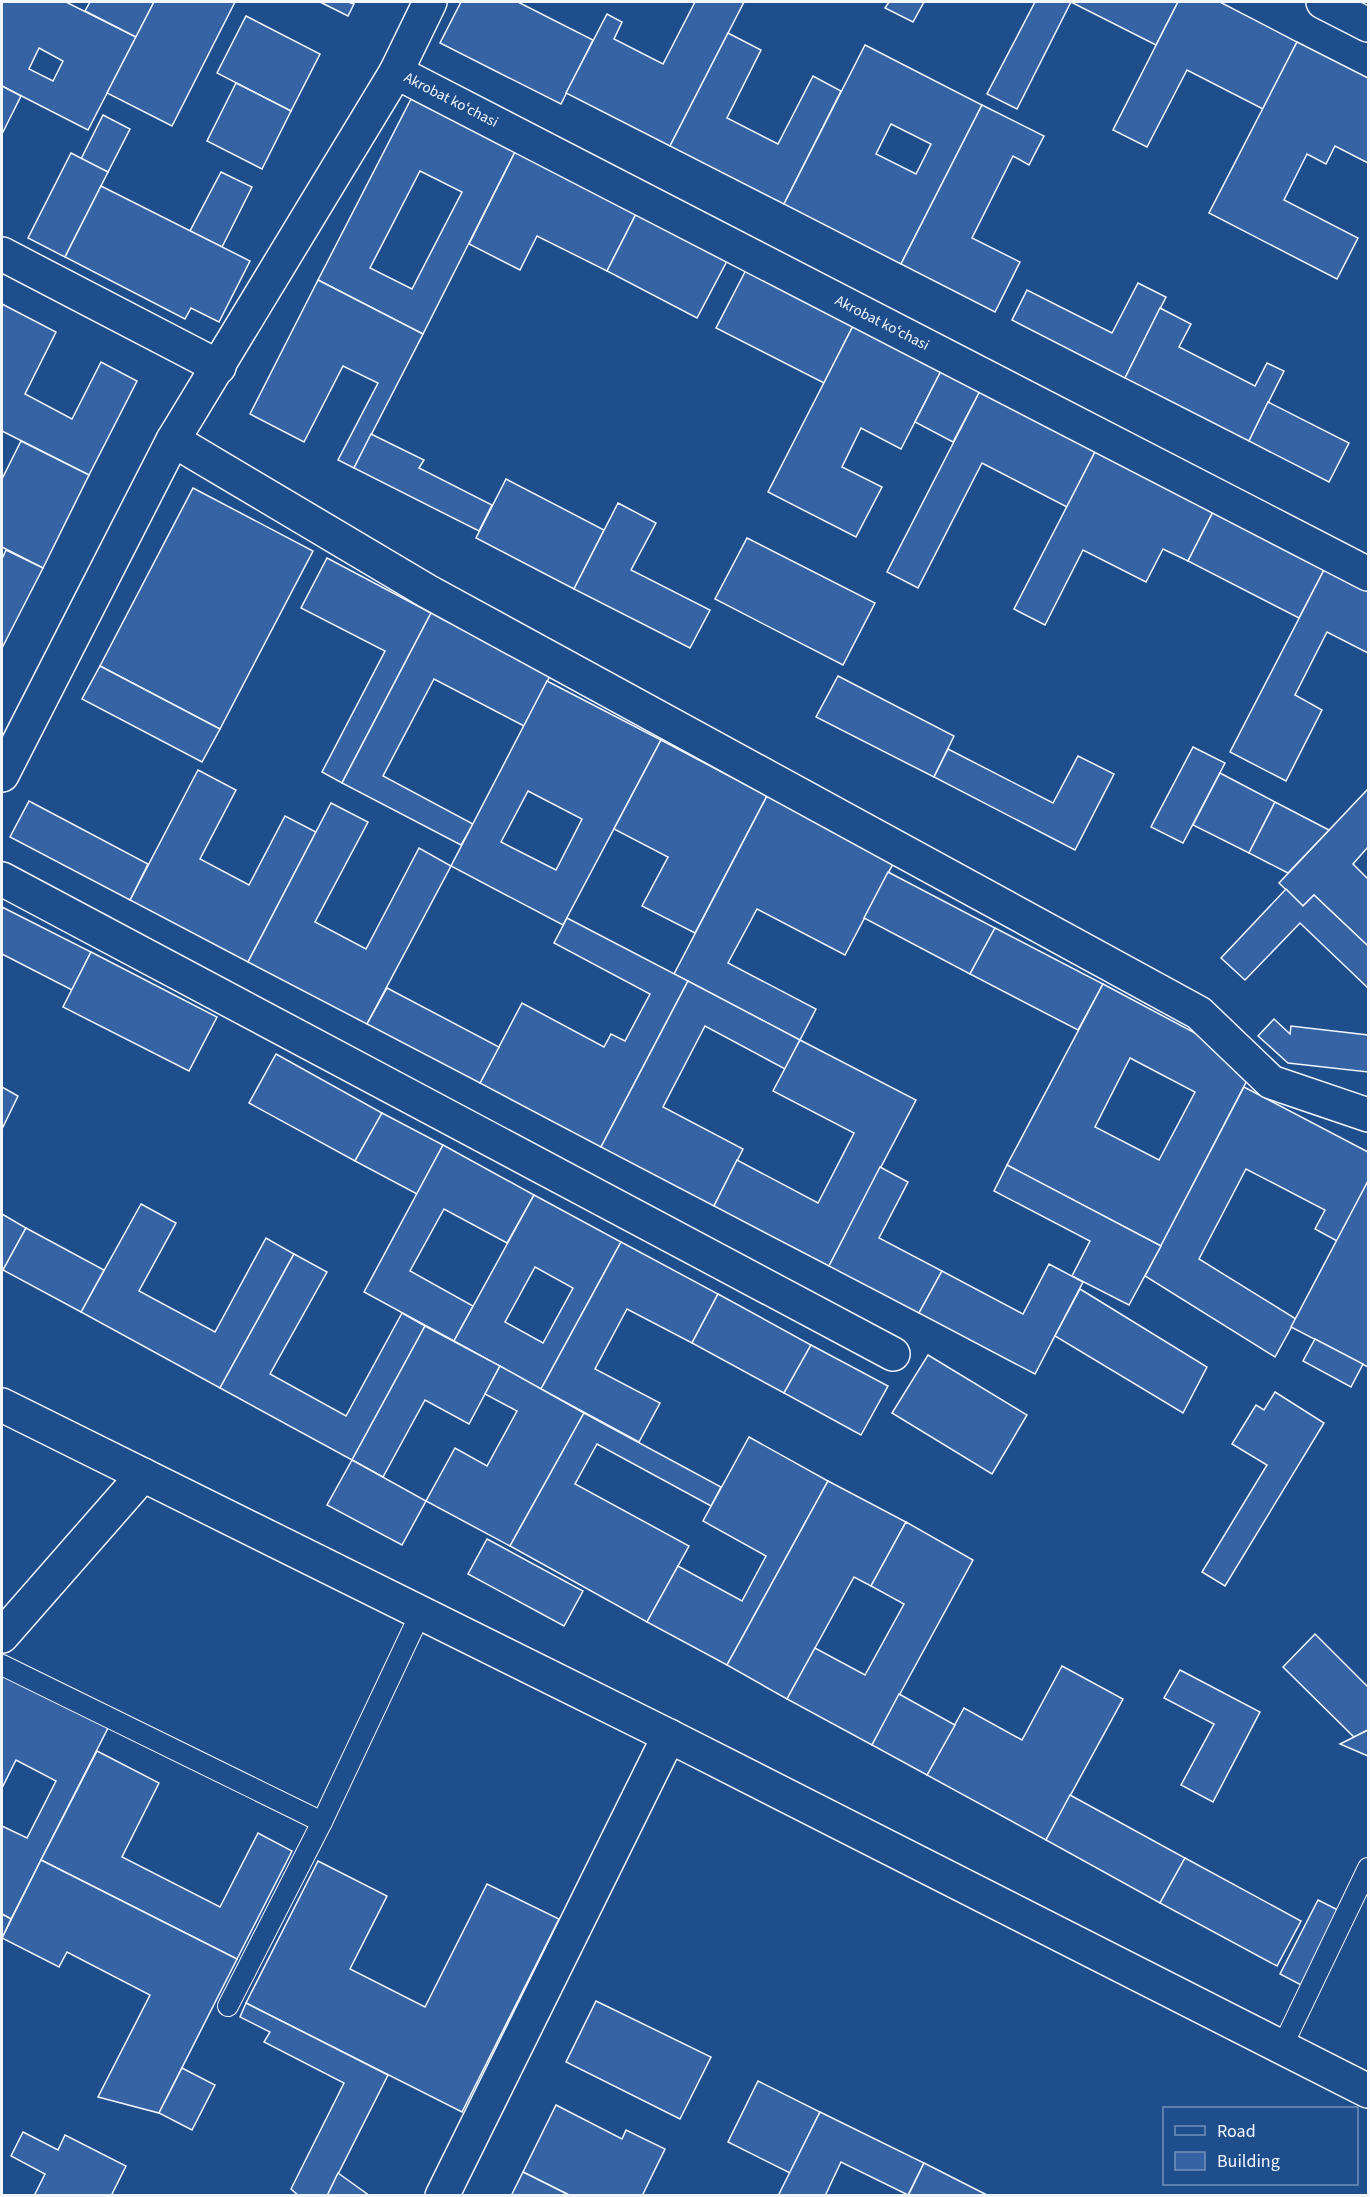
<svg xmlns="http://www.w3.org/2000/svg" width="1370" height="2197" font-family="'Source Sans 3',sans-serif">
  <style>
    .building { fill: #3563a3; stroke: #f2f6ff; stroke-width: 1.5; fill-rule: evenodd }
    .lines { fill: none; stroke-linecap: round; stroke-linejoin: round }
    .lane-casing { stroke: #f2f6ff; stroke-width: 22 }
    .street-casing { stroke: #f2f6ff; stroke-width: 36 }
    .secondary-casing { stroke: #f2f6ff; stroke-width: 36 }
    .lane { stroke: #1f4e8c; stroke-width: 20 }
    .street { stroke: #1f4e8c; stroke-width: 33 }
    .secondary { stroke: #1f4e8c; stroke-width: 33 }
    .labels { text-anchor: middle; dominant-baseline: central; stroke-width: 4.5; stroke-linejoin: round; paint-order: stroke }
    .street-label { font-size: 15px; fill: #f2f6ff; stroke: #1f4e8c }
  </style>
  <rect width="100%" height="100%" fill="#1f4e8c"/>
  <g class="building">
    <path d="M 2,2 L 66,2 L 136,37 L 88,130 L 2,86 ZM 39,48 L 63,61 L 53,81 L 29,69 Z"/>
    <polygon points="90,2 154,2 136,37 85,11"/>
    <polygon points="154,2 235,2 172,126 107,93"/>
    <polygon points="320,2 348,2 354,4 348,16"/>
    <polygon points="461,2 518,2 593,40 561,104 440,43"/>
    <polygon points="695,2 744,2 670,146 566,93 607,14 622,22 614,39 663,64"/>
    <polygon points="889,2 924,2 913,22 885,8"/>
    <polygon points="1035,2 1178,2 1156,45 1071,2 1017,109 987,94"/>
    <polygon points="1178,2 1220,2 1297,42 1263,109 1187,70 1147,147 1113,130"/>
    <polygon points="246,16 320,54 291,111 217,73"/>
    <polygon points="728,33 761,50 727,118 778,144 813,76 841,91 784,204 670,146"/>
    <polygon points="1297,42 1368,78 1368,163 1335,146 1326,164 1307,154 1284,200 1358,238 1337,279 1209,213"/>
    <path d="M 865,45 L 982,105 L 901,264 L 784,204 ZM 891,124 L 931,144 L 916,174 L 876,154 Z"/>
    <polygon points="236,83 291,111 262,169 207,141"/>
    <polygon points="2,86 21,96 2,134"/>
    <path d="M 411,99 L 515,152 L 423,334 L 318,280 ZM 420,171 L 462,192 L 412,289 L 370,268 Z"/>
    <polygon points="982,105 1044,136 1029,165 1013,156 972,238 1020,262 995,312 901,264"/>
    <polygon points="103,115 130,129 108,172 81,159"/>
    <polygon points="515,152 636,214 607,271 537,236 520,270 469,244"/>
    <polygon points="71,153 108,172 65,257 28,238"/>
    <polygon points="221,172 252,187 222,247 190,231"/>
    <polygon points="101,186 250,261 219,322 191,308 185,319 65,257"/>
    <polygon points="636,214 727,261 697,318 607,271"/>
    <polygon points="746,270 853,326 824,383 716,328"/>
    <polygon points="318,280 423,334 354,468 338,460 378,383 343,366 304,442 250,414"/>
    <polygon points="1138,283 1166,297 1125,378 1012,320 1027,290 1112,333"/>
    <polygon points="2,304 56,332 25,394 72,419 101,362 137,381 89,475 2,431"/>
    <polygon points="1160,308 1191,324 1179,347 1255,386 1267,363 1284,371 1249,441 1125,378"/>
    <polygon points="853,326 941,371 901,449 861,428 842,467 882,487 856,537 768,492"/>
    <polygon points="941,371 980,391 953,442 915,422"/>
    <polygon points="980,391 1096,450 1067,507 982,463 918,588 887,572"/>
    <polygon points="1268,402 1349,443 1329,482 1249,441"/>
    <polygon points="371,434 424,460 419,468 492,505 479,531 354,468"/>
    <polygon points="21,441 89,475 43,568 2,547 2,479"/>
    <polygon points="1096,450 1214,510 1188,561 1163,549 1146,582 1083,550 1045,625 1014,609"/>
    <polygon points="506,479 604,530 574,589 476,538"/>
    <polygon points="193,488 313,551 220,729 100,666"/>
    <polygon points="618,503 656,523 631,570 710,610 690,648 574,589"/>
    <polygon points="1214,510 1325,568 1299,618 1188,561"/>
    <polygon points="747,538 875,603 843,665 715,599"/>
    <polygon points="6,550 43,568 2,648 2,559"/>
    <polygon points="327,558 431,613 342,783 322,772 385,651 301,608"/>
    <polygon points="1325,568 1368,590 1368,653 1327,632 1295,695 1322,710 1286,781 1230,752"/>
    <polygon points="431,613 550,676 524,726 434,679 383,776 473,824 461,845 342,783"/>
    <polygon points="100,666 220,729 202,762 82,699"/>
    <polygon points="838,676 954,736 934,777 816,717"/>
    <path d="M 547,681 L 661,740 L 563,925 L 451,866 ZM 528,791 L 582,819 L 556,870 L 501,842 Z"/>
    <polygon points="661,740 767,796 695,933 642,906 668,857 614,829"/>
    <polygon points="1193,747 1225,763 1183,843 1151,827"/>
    <polygon points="948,749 1053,803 1078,756 1114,774 1075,850 934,777"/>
    <polygon points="198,770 236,790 200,859 249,885 285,816 316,832 248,962 130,900"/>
    <polygon points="1220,773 1275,802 1249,853 1193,825"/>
    <polygon points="1368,789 1368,847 1353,864 1368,879 1368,946 1314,895 1303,906 1279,883"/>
    <polygon points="767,796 894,862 845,955 757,909 728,963 816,1009 800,1040 674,974"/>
    <polygon points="29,801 148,864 130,900 10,837"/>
    <polygon points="1275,802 1329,830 1288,873 1249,853"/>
    <polygon points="331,803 368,822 315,922 366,949 419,848 451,866 367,1024 248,962"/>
    <polygon points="888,872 995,928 970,974 864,918"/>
    <polygon points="1286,889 1303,906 1314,895 1368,946 1368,988 1300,923 1245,980 1221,958"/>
    <polygon points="2,907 91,952 72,990 2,954"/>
    <polygon points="567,918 688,981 601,1147 480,1083 522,1003 604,1047 611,1034 625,1041 650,994 554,943"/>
    <polygon points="995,928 1103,984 1078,1030 970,974"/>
    <polygon points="91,952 217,1017 189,1071 63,1007"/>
    <polygon points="688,981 800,1040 785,1069 705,1026 663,1107 743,1149 714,1206 601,1147"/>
    <path d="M 1103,984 L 1255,1065 L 1161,1246 L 1007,1165 ZM 1130,1058 L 1195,1092 L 1159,1160 L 1095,1127 Z"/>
    <polygon points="387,988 499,1047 480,1083 367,1024"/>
    <polygon points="1274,1019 1290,1034 1291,1026 1368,1035 1368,1072 1288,1063 1258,1036"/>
    <polygon points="800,1040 916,1100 829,1266 714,1206 737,1160 818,1203 854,1133 773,1091"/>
    <polygon points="276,1054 382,1113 355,1161 249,1103"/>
    <polygon points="2,1087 18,1096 2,1129"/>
    <polygon points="1244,1087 1368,1152 1368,1181 1337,1241 1315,1229 1325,1210 1246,1169 1199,1259 1296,1319 1275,1357 1145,1276"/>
    <polygon points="382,1113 443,1145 417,1194 355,1161"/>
    <polygon points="443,1145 534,1195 507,1243 444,1209 410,1271 473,1306 454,1341 364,1292"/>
    <polygon points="1007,1165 1161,1246 1129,1305 1072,1276 1090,1241 994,1191"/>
    <polygon points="880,1167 908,1182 879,1238 942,1271 919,1313 829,1266"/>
    <polygon points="1368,1181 1368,1367 1291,1327"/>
    <path d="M 534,1195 L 621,1242 L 541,1389 L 454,1341 ZM 535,1267 L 573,1288 L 543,1343 L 505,1322 Z"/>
    <polygon points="141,1204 176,1223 139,1291 215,1332 266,1238 294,1254 220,1388 81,1312"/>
    <polygon points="2,1214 26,1228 3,1270 2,1269"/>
    <polygon points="26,1228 104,1270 81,1312 3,1270"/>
    <polygon points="621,1242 718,1294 692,1343 627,1309 595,1369 660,1403 639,1442 541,1389"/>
    <polygon points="294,1254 327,1272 270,1374 346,1416 402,1313 425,1326 352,1460 220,1388"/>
    <polygon points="1049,1264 1083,1282 1035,1374 919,1313 942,1271 1023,1314"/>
    <polygon points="1080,1289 1207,1367 1183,1413 1055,1336"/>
    <polygon points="718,1294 811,1345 784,1393 692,1343"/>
    <polygon points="425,1326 500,1366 469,1424 425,1400 383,1477 352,1460"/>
    <polygon points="1315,1339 1363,1364 1351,1387 1303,1361"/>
    <polygon points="811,1345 888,1386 861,1435 784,1393"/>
    <polygon points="928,1355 1027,1415 992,1474 892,1413"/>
    <polygon points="500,1366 584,1413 510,1546 426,1501 455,1448 487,1466 517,1411 485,1394"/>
    <polygon points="1275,1392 1324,1423 1225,1586 1202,1572 1267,1465 1232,1444 1256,1405 1264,1410"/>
    <polygon points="584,1413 721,1487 711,1506 597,1444 575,1484 689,1546 647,1622 510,1546"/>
    <polygon points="749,1437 828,1481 727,1665 647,1622 678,1566 742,1601 766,1556 703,1521"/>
    <polygon points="352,1460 426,1501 402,1545 327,1505"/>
    <polygon points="828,1481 906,1522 871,1586 854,1577 787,1699 727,1665"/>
    <polygon points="906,1522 973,1560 872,1745 787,1699 815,1648 865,1675 904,1604 871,1586"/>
    <polygon points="487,1539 583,1591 564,1626 468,1574"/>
    <polygon points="1315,1634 1368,1687 1368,1730 1354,1737 1283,1667"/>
    <polygon points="1062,1666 1123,1699 1046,1840 927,1775 964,1708 1022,1740"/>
    <polygon points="1180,1670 1260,1712 1213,1802 1181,1785 1214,1724 1164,1698"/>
    <polygon points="2,1671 109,1726 11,1919 2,1914 2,1826 27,1838 56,1781 16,1760 2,1788"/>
    <polygon points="899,1694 955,1725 927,1775 872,1745"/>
    <polygon points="1368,1730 1368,1756 1340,1744"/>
    <polygon points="97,1751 159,1783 122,1857 220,1907 258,1833 292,1851 237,1959 41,1860"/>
    <polygon points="1070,1795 1185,1858 1160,1903 1046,1840"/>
    <polygon points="1185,1858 1301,1921 1277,1966 1160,1903"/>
    <polygon points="41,1860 237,1959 159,2113 98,2097 150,1995 67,1952 59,1967 2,1938"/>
    <polygon points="318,1861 387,1896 350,1969 425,2007 487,1884 559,1919 462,2112 246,2003"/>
    <polygon points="1318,1900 1342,1912 1303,1986 1280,1974"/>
    <polygon points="2,1914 11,1919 2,1938"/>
    <polygon points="596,2001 711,2057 680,2119 566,2062"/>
    <polygon points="246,2003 388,2075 327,2196 299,2196 291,2189 344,2083 264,2042 270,2032 240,2017"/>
    <polygon points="182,2068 215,2085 192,2130 159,2113"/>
    <polygon points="758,2081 820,2112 790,2173 728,2142"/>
    <polygon points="556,2105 622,2139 626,2130 665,2149 642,2196 571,2196 523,2172"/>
    <polygon points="820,2112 924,2163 908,2195 841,2162 825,2196 778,2196"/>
    <polygon points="23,2132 58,2150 65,2135 126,2166 111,2196 34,2196 45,2174 11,2156"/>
    <polygon points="924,2163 989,2196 908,2196"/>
    <polygon points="523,2172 571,2196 511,2196"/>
    <polygon points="338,2173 370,2196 327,2196"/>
  </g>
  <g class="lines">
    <defs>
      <g id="lane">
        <polyline points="2,1665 322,1822"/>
        <polyline points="228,2006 322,1822 421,1612"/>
        <polyline points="1282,2047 1368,1868"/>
      </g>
      <g id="street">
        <polyline points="396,72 1368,574"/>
        <polyline points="2,254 219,367"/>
        <polyline points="2,879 893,1354"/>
        <polyline points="2,1636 143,1475"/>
        <polyline points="442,2196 669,1736"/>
      </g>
      <g id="secondary">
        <polyline points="1323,2 1368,25"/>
        <polyline points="173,440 427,591 1199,1013 1271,1082 1368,1115"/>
        <polyline points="2,775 173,440 396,72 430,2"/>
        <polyline points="2,1405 669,1736 1368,2091"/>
      </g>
    </defs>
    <use href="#lane" class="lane-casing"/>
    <use href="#street" class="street-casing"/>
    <use href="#secondary" class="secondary-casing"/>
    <use href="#lane" class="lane"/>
    <use href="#street" class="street"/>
    <use href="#secondary" class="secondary"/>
  </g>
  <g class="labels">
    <g class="street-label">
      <text transform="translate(451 100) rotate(27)">Akrobat koʻchasi</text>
      <text transform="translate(882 323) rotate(27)">Akrobat koʻchasi</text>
    </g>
  </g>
  <rect width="1370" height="2197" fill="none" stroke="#f2f6ff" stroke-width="6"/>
  <rect x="1163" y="2107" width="195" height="78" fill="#1f4e8c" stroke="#7391ba" stroke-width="1.5"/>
  <rect x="1175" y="2126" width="30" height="9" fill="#1f4e8c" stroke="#7391ba" stroke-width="1.5"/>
  <text x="1217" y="2137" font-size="18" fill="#f2f6ff">Road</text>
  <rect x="1175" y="2152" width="30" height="18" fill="#3563a3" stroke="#7391ba" stroke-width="1.5"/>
  <text x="1217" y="2167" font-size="18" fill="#f2f6ff">Building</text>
</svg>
